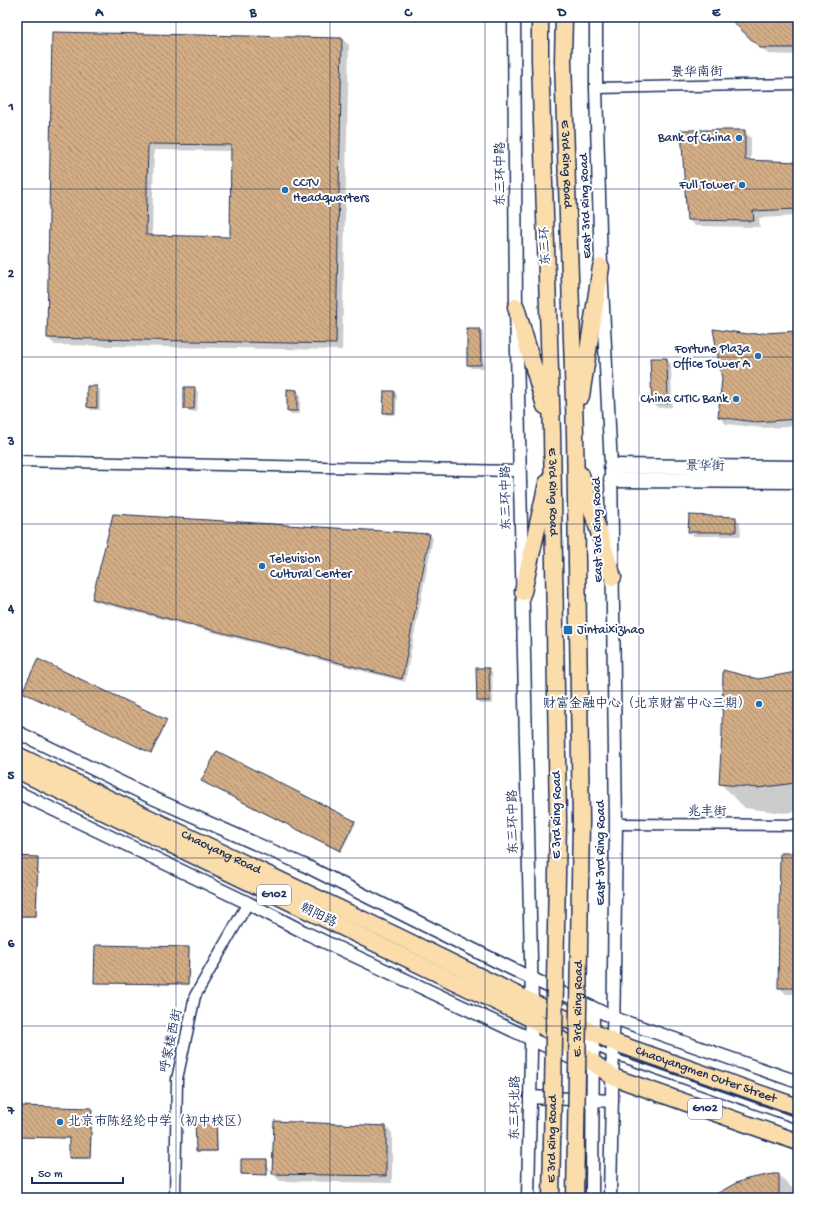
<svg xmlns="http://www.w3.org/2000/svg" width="815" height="1215" font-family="'Gochi Hand','LXGW WenKai TC',sans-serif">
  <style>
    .shadow { fill: #0003; fill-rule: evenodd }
    .building { fill: url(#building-back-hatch); stroke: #1b2f5e; fill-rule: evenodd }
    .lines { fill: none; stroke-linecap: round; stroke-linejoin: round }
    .service-casing { stroke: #1b2f5e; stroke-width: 8 }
    .minor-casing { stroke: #1b2f5e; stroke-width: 13 }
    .tertiary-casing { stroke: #1b2f5e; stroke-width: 15 }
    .secondary-casing { stroke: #1b2f5e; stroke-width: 17 }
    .trunk-casing { stroke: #1b2f5e; stroke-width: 19 }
    .service { stroke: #fff; stroke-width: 5 }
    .minor { stroke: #fff; stroke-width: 10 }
    .tertiary { stroke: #fff; stroke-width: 12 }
    .secondary { stroke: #fff; stroke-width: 14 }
    .trunk { stroke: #faddab; stroke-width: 16 }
    .trunk-bridge-casing { stroke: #1b2f5e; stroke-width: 19; stroke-linecap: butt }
    .trunk-bridge { stroke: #faddab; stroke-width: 16 }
    .grid { fill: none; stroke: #1b2f5e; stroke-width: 1; stroke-opacity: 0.55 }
    .poi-dot { fill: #1f6fb2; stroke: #fff; stroke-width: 1.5 }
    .labels { text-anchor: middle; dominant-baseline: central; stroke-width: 4; stroke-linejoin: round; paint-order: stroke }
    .shield { fill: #fff; stroke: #5f6d8e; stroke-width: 1 }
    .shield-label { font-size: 12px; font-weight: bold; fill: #1b2f5e }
    .street-label { font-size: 13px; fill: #1b2f5e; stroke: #fff }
    .poi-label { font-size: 13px; fill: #1b2f5e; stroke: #fff; text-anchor: end }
    .neatline { fill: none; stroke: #1b2f5e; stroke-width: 1.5 }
    .grid-label { font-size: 13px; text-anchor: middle; font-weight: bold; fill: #1b2f5e }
  </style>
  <defs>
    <pattern id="building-back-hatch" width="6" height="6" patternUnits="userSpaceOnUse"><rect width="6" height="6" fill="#d3ad85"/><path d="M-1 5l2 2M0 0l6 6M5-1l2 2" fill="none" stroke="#aa8d70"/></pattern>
  </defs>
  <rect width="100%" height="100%" fill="#fff"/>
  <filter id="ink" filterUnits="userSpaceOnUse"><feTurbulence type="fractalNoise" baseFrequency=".025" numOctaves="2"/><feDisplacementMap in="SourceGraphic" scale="8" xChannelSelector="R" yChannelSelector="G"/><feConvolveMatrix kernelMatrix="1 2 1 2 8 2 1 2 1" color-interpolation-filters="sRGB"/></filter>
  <g filter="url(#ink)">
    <g class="shadow">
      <polygon points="731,17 798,17 798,55 768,54 731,19"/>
      <path d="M 53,33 L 342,39 L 349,45 L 342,350 L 55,345 L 48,338 ZM 154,150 L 232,151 L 231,238 L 152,236 Z"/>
      <polygon points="744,131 751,138 751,162 798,163 798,216 759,218 760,227 695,226 688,219"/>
      <polygon points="480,330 483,333 484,368 471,368 468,365"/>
      <polygon points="798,332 798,426 763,428 726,424 719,417 748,335"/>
      <polygon points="666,359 671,364 672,407 658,408 653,403"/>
      <polygon points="88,387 97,387 100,390 100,410 91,410 88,407"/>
      <polygon points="194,388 198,392 197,412 188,411 185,408"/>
      <polygon points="297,391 300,394 300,414 291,414 288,410"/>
      <polygon points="394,392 397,395 396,415 387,415 384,412"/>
      <polygon points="114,515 430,535 433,538 405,682 96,602 93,599"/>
      <polygon points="735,518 740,523 741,536 694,536 689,531"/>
      <polygon points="489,669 492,672 493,704 481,704 478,701"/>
      <polygon points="796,673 798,675 798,811 784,813 745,808 720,783 723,734 758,680"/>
      <polygon points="23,692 166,721 167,722 152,754"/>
      <polygon points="217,752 355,822 356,823 341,852 204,782"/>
      <polygon points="798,854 798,994 786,994 779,987"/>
      <polygon points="17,857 38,858 39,859 37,917 17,917"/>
      <polygon points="189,948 190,949 189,985 97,983 95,982"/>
      <polygon points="17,1107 91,1109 92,1110 91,1159 71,1159 70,1157 70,1139 17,1137"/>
      <polygon points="196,1118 216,1118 217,1119 218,1152 198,1152 197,1151"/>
      <polygon points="386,1126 392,1133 392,1183 280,1181 273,1174"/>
      <polygon points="266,1160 268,1162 268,1175 243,1175 242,1174"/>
      <polygon points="779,1175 798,1194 798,1198 714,1198"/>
    </g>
    <g class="building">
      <polygon points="730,17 798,17 798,48 760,48 730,19"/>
      <path d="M 52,32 L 342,38 L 336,344 L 47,338 ZM 148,144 L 231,145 L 230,237 L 146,235 Z"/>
      <polygon points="681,130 745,130 745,160 798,162 798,209 753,211 754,221 687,220"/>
      <polygon points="467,329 480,329 481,365 467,365"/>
      <polygon points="713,329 748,334 798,331 798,419 755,422 718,417 722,379"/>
      <polygon points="650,358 667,358 668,403 652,403"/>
      <polygon points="87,386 97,386 97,408 87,407"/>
      <polygon points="184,387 195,387 194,409 184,409"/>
      <polygon points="287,389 297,390 297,411 287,411"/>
      <polygon points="384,391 394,391 394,413 383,413"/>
      <polygon points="113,514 430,534 402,679 92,599"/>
      <polygon points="689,515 736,517 736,532 688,532"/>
      <polygon points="38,659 167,720 151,753 22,692"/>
      <polygon points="476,668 489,668 490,701 477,701"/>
      <polygon points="723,670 758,679 796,672 793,729 795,783 758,788 719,784 722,734"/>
      <polygon points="217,751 355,821 340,851 201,781"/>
      <polygon points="780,853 798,853 798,988 778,988"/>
      <polygon points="17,856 38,857 36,916 17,916"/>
      <polygon points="95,945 189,947 188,984 94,983"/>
      <polygon points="17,1106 92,1108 90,1158 69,1158 69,1138 17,1137"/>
      <polygon points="195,1117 216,1117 217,1151 196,1151"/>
      <polygon points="274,1121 386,1126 386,1176 272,1174"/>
      <polygon points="241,1159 267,1159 267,1175 241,1174"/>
      <polygon points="773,1174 779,1174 779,1198 712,1198 718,1193 736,1183 747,1179"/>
    </g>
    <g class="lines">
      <defs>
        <polyline id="service" points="580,1041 613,1056 798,1121"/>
        <g id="minor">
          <polyline points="596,88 798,84"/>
          <polyline points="17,461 520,471"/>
          <polyline points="616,824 798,825"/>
          <polyline points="175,1198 177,1079 195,996 248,903"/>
        </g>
        <g id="tertiary">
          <polyline points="514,17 516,307 532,1003 528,1198"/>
          <polyline points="596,17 596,88 601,267 611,466 616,824 613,1042 610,1198"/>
          <polyline points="17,732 155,799 304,865 506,966 614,1018 798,1082"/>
          <polyline points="17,792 248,903 304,932 584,1064"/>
          <polyline points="530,1097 612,1101"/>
          <polyline points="592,1198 593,1008"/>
        </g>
        <g id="secondary">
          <polyline points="611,466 798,468"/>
          <polyline points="611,480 798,481"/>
        </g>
        <g id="trunk">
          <path id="s1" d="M 540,17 L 540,59 L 552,433 L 558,821"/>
          <path id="s2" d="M 564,17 L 563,60 L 575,433 L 581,821"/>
          <polyline points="516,307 545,406"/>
          <polyline points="581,396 601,267"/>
          <polyline points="581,475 613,577"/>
          <polyline points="523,592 547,483"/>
          <path id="s3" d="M 17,755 L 397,936 L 613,1042 L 798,1107"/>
          <polyline points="17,770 532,1019 613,1077 798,1142"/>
        </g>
      </defs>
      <use href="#service" class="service-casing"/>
      <use href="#minor" class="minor-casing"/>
      <use href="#tertiary" class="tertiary-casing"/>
      <use href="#secondary" class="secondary-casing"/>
      <use href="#trunk" class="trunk-casing"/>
      <use href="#service" class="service"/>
      <use href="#minor" class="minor"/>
      <use href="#tertiary" class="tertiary"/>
      <use href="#secondary" class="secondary"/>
      <use href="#trunk" class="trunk"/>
      <defs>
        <g id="trunk-bridge">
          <path id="s4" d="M 551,1198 L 558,821"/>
          <path id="s5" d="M 575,1198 L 581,821"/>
        </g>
      </defs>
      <use href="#trunk-bridge" class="trunk-bridge-casing"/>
      <use href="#trunk-bridge" class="trunk-bridge"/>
    </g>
  </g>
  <path class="grid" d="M 176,17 L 176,1198M 330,17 L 330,1198M 485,17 L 485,1198M 639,17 L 639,1198M 17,189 L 798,189M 17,357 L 798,357M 17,524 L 798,524M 17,691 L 798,691M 17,858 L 798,858M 17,1026 L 798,1026"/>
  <g class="poi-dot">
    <circle cx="739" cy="138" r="4"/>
    <circle cx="742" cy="185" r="4"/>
    <circle cx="285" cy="190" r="4"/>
    <circle cx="758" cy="356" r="4"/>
    <circle cx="736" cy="399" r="4"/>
    <circle cx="262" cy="566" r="4"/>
    <rect x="563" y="625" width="10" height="10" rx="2"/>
    <circle cx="759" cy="704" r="4"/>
    <circle cx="60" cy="1122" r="4"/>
  </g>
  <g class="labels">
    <g class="shield">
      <rect x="257" y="885" width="34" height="20" rx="3"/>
      <rect x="688" y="1099" width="34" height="20" rx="3"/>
    </g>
    <g class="shield-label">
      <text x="274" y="895">G102</text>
      <text x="705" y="1109">G102</text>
    </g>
    <g class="street-label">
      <text transform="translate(697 73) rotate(-1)">景华南街</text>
      <text stroke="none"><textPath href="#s2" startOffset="147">E 3rd Ring Road</textPath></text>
      <text transform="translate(501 174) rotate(-90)">东三环中路</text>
      <text transform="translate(586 206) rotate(-92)">East 3rd Ring Road</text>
      <text transform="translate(546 246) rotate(-92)">东三环</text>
      <text transform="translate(705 467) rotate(1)">景华街</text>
      <text stroke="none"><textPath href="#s1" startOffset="475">E 3rd Ring Road</textPath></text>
      <text transform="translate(507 498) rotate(-91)">东三环中路</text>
      <text transform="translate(598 530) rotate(-91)">East 3rd Ring Road</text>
      <text x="707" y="812">兆丰街</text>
      <text transform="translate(557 815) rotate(-90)">E 3rd Ring Road</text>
      <text transform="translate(514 822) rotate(-91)">东三环中路</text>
      <text stroke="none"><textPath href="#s3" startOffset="226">Chaoyang Road</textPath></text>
      <text transform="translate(601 853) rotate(-90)">East 3rd Ring Road</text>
      <text transform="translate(318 916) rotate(26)">朝阳路</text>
      <text stroke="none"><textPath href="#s5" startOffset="189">E. 3rd. Ring Road</textPath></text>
      <text transform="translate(172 1041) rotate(-78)">呼家楼西街</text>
      <text stroke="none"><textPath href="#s3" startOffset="760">Chaoyangmen Outer Street</textPath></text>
      <text transform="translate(516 1108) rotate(-89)">东三环北路</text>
      <text stroke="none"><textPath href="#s4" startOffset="59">E 3rd Ring Road</textPath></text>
    </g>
    <g class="poi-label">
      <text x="731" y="138">Bank of China</text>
      <text x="293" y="183" text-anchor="start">CCTV<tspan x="293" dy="15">Headquarters</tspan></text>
      <text x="734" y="185">Full Tower</text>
      <text x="750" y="349">Fortune Plaza<tspan x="750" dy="15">Office Tower A</tspan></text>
      <text x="728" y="399">China CITIC Bank</text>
      <text x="270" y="559" text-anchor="start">Television<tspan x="270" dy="15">Cultural Center</tspan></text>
      <text x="577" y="630" text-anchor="start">Jintaixizhao</text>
      <text x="751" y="704">财富金融中心（北京财富中心三期）</text>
      <text x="68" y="1122" text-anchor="start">北京市陈经纶中学（初中校区）</text>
    </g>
  </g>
  <rect width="815" height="1215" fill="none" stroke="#fff" stroke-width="44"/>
  <path d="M32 1177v6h91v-6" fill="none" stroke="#1b2f5e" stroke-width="2"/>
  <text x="38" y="1177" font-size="12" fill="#1b2f5e" stroke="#ffffff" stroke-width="3" paint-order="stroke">50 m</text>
  <rect x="22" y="22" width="771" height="1171" class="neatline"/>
  <g class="grid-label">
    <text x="99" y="16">A</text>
    <text x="253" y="16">B</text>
    <text x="408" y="16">C</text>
    <text x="562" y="16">D</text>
    <text x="716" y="16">E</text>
    <text x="11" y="110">1</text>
    <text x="11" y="277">2</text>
    <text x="11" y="445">3</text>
    <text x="11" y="612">4</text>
    <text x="11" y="779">5</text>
    <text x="11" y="947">6</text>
    <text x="11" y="1114">7</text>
  </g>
</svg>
